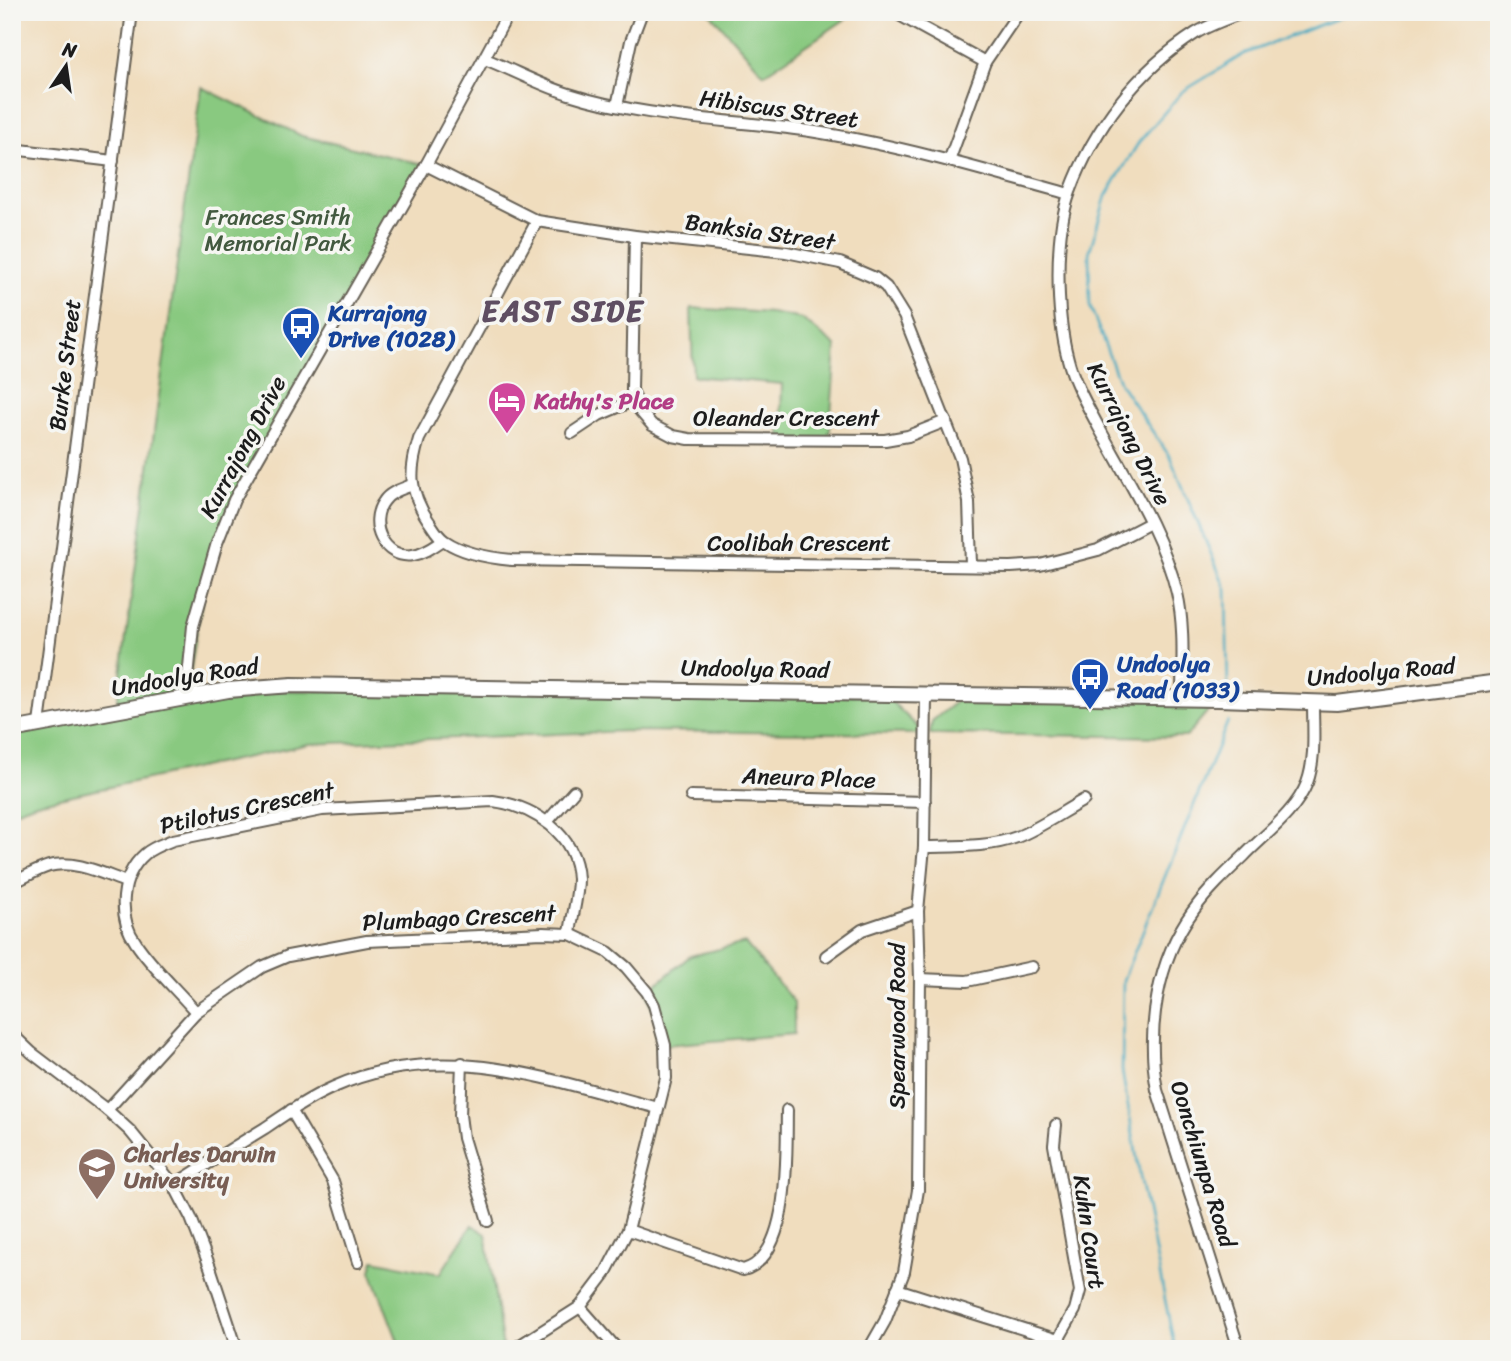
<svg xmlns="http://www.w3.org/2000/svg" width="1511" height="1361" font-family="Sriracha,sans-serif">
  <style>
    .green { fill: #89c980; stroke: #52724e; stroke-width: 2 }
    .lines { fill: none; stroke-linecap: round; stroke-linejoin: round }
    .stream { stroke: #42aac2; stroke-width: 2.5 }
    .street-casing { stroke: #666055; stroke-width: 14 }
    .secondary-casing { stroke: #666055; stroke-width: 18 }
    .street { stroke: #fff; stroke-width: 10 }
    .secondary { stroke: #fff; stroke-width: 14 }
    .labels { text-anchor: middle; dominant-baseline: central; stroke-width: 7; stroke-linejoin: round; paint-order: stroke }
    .street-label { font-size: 23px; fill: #1c1c1c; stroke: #f6f6f2 }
    .park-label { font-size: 23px; fill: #42593f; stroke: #f6f6f2 }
    .transit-label { font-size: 23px; font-weight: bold; fill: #164399; stroke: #f6f6f2; text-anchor: start }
    .hotel-label { font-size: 23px; font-weight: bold; fill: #b23c85; stroke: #f6f6f2; text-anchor: start }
    .education-label { font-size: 23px; font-weight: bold; fill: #785e54; stroke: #f6f6f2; text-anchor: start }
    .district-label { font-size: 30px; font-weight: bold; letter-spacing: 2px; fill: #5f4e62; stroke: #f6f6f2 }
  </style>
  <rect width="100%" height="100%" fill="#f6f6f2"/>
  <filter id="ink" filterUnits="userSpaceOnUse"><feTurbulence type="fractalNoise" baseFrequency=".0143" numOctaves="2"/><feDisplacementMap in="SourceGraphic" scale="14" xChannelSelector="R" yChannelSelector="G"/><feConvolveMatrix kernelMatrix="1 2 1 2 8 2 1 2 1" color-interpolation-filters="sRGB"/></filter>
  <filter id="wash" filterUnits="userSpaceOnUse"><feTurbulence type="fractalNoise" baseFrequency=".00686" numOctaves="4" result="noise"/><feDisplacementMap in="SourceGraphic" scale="28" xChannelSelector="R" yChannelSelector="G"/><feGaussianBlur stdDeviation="1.57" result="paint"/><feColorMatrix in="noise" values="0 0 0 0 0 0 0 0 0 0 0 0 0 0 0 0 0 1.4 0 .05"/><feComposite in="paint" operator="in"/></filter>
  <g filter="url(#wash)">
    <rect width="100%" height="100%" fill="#f0ddbe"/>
    <g class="green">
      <polygon points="709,12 856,12 764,74"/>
      <polygon points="201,87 302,136 426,165 234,500 205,580 186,698 228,690 885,695 925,734 629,731 309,744 36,803 12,812 12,730 116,710"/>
      <polygon points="691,308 771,313 802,319 836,346 829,442 780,441 782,384 693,376"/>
      <polygon points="963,696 1218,699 1186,737 930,734 932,721"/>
      <polygon points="745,943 794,1002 794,1034 665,1045 647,992 690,956"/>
      <polygon points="472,1225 486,1234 503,1349 401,1349 371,1271 374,1260 440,1274"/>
    </g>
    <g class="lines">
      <g class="stream">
        <polyline points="1228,689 1226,589 1170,457 1120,384 1090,306 1089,253 1106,196 1139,142 1182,92 1244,54 1353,12"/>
        <polyline points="1175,1349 1140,1176 1122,1071 1123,980 1228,721"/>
      </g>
    </g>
  </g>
  <g filter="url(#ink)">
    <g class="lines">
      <defs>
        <g id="street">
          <polyline points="894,12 985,62"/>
          <path d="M 485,59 C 513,70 540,85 569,94 C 647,119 730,119 810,131 C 898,145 984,170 1069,194"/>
          <polyline points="617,106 631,41 642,12"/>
          <polyline points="12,149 113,161"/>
          <polyline points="949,161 985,62 1019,12"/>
          <polyline points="426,165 537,221 635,236 786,252 840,263 875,278 886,287 904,316 960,458 969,502 971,565"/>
          <path d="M 537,221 L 419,439 C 409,471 409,491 428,520 C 433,527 438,537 445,541 C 464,554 490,558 512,560 L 1011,567 L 1040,565 L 1098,550 L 1150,523"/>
          <polyline points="635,236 632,390 640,411 652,425 673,436 689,439 885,440 908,436 946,421"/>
          <polyline points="572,433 599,415 635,400"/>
          <path d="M 412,485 C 402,489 390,492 384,501 C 367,523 384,560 413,555 C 425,553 434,546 443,540"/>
          <polyline points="186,698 193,626 217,543 234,500 426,165 509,12"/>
          <path d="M 1182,699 C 1182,664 1185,627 1177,593 C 1163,534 1127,479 1098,426 C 1087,405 1074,383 1068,359 C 1056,314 1054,235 1070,192 C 1094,127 1138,70 1196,33 C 1211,24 1229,18 1245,12"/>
          <polyline points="39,724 132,12"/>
          <polyline points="691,796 925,802"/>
          <polyline points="547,822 574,791"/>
          <path d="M 924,847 C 954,846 988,848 1017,837 C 1040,828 1062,812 1084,800"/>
          <path d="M 12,883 C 24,878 36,870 49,866 C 74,859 103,874 126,882"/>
          <polyline points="826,956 862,930 918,911"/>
          <polyline points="920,979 967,981 1032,967"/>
          <path d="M 196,1012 C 176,989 152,967 136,943 C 117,916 120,876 145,854 C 153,847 163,844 173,840 L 322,810 L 493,801 C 534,806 576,834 578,879 C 578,897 572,916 570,934"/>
          <polyline points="12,1034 32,1053 107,1110 130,1131 174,1185 191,1218 210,1267 237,1349"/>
          <polyline points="462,1063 460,1115 463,1138 488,1221"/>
          <polyline points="107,1110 196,1012 262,967 288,956 367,941 543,933 570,934 608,952 626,967 647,992 654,1005 665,1045 666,1078 628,1230 605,1274 580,1307 514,1349"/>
          <polyline points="291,1110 333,1181 358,1262"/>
          <polyline points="1056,1125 1054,1145 1080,1291 1075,1310 1058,1340"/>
          <path d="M 174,1185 C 204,1166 234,1147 265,1128 C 287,1113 309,1098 334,1087 C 444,1038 549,1080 658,1108"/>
          <path d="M 628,1230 L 743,1270 C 792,1258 786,1149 787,1110"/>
          <polyline points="897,1289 1058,1340 1066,1349"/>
          <polyline points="580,1307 617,1349"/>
          <polyline points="869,1349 885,1321 904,1272 918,1190 920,979 918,911 924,847 926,695"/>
          <path d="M 1239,1349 L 1157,1090 C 1146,1030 1157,960 1193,911 C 1207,891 1226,873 1244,856 C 1265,834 1295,813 1307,783 C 1316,759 1313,729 1313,704"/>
        </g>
        <polyline id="secondary" points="12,730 228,690 292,685 1218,699 1337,703 1499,682"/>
      </defs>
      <use href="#street" class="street-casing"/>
      <use href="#secondary" class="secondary-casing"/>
      <use href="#street" class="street"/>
      <use href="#secondary" class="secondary"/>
    </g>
  </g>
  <defs>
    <symbol id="bus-pin" viewBox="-11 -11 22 30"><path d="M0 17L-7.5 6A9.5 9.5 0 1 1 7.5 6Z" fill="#1a4fb4" stroke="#f6f6f2"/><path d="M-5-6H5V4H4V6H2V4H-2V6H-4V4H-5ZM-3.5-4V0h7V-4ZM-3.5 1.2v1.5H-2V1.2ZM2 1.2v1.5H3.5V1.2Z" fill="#fff"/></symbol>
    <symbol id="hotel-pin" viewBox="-11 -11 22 30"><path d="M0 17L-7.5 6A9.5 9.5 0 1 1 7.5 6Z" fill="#d1479c" stroke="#f6f6f2"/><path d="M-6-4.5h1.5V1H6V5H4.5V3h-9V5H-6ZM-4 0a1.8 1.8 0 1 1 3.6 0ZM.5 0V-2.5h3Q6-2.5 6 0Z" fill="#fff"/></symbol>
    <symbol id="university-pin" viewBox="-11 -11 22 30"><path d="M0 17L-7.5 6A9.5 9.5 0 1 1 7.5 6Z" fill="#8d6e63" stroke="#f6f6f2"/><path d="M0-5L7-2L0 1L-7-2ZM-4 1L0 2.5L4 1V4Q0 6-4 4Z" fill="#fff"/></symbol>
  </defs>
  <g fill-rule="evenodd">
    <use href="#bus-pin" x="279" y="304" width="44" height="60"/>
    <use href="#hotel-pin" x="485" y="379" width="44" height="60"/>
    <use href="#bus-pin" x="1068" y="655" width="44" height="60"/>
    <use href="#university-pin" x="75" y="1145" width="44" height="60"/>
  </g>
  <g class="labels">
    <g class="street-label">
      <text transform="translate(779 109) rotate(8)">Hibiscus Street</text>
      <text transform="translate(760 232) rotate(8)">Banksia Street</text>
      <text transform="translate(65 365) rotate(-83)">Burke Street</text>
      <text x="786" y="418">Oleander Crescent</text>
      <text transform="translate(1129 434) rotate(63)">Kurrajong Drive</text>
      <text transform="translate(243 447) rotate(-62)">Kurrajong Drive</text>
      <text x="799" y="543">Coolibah Crescent</text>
      <text transform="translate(755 669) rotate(1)">Undoolya Road</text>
      <text transform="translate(1381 672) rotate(-5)">Undoolya Road</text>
      <text transform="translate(185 677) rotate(-9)">Undoolya Road</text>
      <text transform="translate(809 778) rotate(2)">Aneura Place</text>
      <text transform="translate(247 808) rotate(-12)">Ptilotus Crescent</text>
      <text transform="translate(459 918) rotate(-3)">Plumbago Crescent</text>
      <text transform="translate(897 1026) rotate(-90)">Spearwood Road</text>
      <text transform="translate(1203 1164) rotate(73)">Oonchiunpa Road</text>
      <text transform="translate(1089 1232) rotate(82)">Kuhn Court</text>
    </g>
    <g class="park-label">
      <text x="278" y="217">Frances Smith<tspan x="278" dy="26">Memorial Park</tspan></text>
    </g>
    <g class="transit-label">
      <text x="328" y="313">Kurrajong<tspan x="328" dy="26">Drive (1028)</tspan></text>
      <text x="1117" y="664">Undoolya<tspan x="1117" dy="26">Road (1033)</tspan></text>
    </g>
    <g class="hotel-label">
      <text x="534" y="401">Kathy's Place</text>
    </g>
    <g class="education-label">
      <text x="124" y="1154">Charles Darwin<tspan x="124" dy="26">University</tspan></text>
    </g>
    <g class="district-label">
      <text x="563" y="311">EAST SIDE</text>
    </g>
  </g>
  <rect width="1511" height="1361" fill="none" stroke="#f6f6f2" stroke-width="42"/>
  <g transform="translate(66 66) rotate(13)" stroke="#f6f6f2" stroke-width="5" paint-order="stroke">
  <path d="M0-5L12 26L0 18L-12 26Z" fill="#1c1c1c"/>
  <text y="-10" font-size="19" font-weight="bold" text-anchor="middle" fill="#1c1c1c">N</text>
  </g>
</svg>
